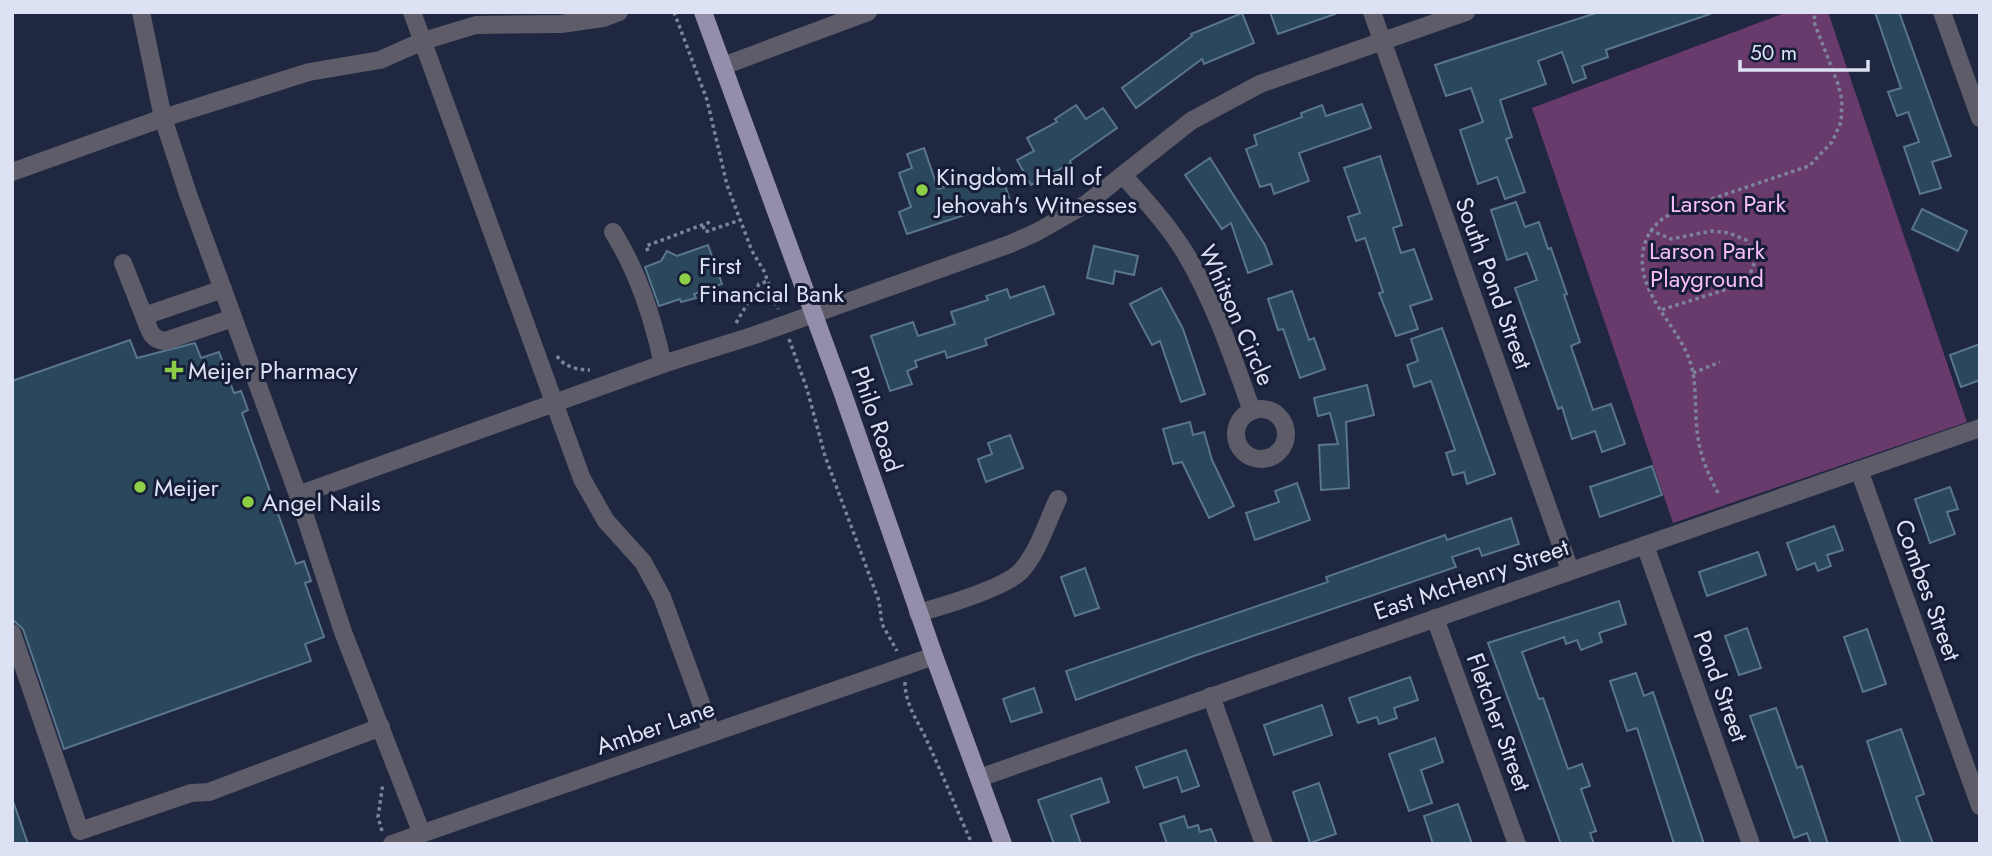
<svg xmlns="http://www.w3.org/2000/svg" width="1992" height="856" font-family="Jost,sans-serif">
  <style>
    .green { fill: #693a6c }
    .building { fill: #2b475b; stroke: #59768c; stroke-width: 2 }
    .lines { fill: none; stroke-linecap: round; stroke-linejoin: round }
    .path { stroke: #7d849a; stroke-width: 3.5; stroke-dasharray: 3.5 3.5; stroke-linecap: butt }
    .minor { stroke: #5f5c69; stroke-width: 18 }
    .major { stroke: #958eaa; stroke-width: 18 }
    .poi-dot { fill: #8cce45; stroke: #161d36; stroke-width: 2.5 }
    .labels { text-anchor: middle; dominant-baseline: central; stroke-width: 6; stroke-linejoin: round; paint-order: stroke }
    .poi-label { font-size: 24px; fill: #dce2f3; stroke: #161d36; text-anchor: start }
    .park-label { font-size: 24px; fill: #f8bdfb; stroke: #161d36 }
    .street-label { font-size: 24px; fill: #dce2f3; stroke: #161d36 }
  </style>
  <rect width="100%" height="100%" fill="#1f2741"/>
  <polygon class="green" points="1787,12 1828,12 1967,422 1673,523 1532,108"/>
  <g class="building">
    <polygon points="1270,12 1335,12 1335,14 1278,34"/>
    <polygon points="1599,12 1710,12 1710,14 1606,50 1608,57 1582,66 1586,78 1573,83 1562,52 1538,61 1546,84 1500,100 1512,137 1506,139 1525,192 1505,199 1497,177 1478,184 1460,130 1483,122 1471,88 1446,96 1435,65"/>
    <polygon points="1875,12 1899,12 1951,156 1932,162 1941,188 1920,194 1904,147 1919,142 1908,112 1897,116 1888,92 1901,88"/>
    <polygon points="1242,13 1254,43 1204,64 1202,59 1136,108 1122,88 1192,36 1191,34"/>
    <polygon points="1362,104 1371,128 1299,153 1309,181 1274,194 1271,184 1260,187 1246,149 1257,145 1254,135 1302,117 1301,113 1322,105 1326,116"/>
    <polygon points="1076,105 1086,119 1103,108 1117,128 1070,161 1071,163 1031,185 1017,160 1034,151 1027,138 1057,122 1055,119"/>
    <polygon points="924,148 938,189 999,168 1010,200 907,234 899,212 911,207 899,173 912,168 907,154"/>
    <polygon points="1380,156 1402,225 1393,228 1401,253 1414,249 1432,299 1410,306 1418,329 1396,336 1379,293 1383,292 1365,238 1356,241 1348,217 1360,213 1344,168"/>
    <polygon points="1210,158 1265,245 1272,264 1248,273 1231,223 1222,229 1185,175"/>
    <polygon points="1516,202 1525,227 1539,222 1548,249 1551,248 1567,294 1564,295 1580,342 1571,346 1593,410 1611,404 1625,444 1602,452 1595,431 1572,439 1562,407 1558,409 1515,288 1537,280 1527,253 1507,260 1491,210"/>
    <polygon points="1922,209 1967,231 1958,251 1912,229"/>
    <polygon points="708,245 722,284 694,294 696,298 681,302 680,299 659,306 645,267 661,261 667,251 677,256"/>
    <polygon points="1094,246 1138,256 1134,275 1115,271 1113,284 1087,278"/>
    <polygon points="1044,286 1054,314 985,339 987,345 947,358 945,351 915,361 917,367 907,371 912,384 890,391 871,336 913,322 918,336 955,324 951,312 988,300 986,296 1007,289 1010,298"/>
    <polygon points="1161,288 1183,329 1205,394 1181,402 1160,341 1152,345 1130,304"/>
    <polygon points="1292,291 1309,340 1314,338 1325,369 1300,378 1283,329 1278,330 1268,299"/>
    <polygon points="1442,328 1495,474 1467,484 1464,472 1453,475 1446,453 1455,450 1431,381 1414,387 1407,365 1418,361 1411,339"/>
    <polygon points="130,340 137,358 195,343 201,358 219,352 234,393 241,391 248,410 242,413 296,564 304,561 311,581 305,583 324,637 305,644 311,661 64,749 23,629 12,619 12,381"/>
    <polygon points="1980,344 1980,380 1961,387 1950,355"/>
    <polygon points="1367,385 1374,415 1346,422 1349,488 1321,490 1319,445 1338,444 1330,413 1318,416 1314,398"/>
    <polygon points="1190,422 1193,435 1204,432 1212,460 1234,506 1209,518 1182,462 1173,464 1163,429"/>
    <polygon points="1010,435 1023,468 986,482 978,459 992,454 988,443"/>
    <polygon points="1652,466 1662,495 1600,517 1590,487"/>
    <polygon points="1297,483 1310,520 1255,540 1246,513 1279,502 1275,491"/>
    <polygon points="1950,487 1958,509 1947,512 1955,534 1930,543 1915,499"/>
    <polygon points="1511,518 1519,544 1482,556 1479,548 1452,557 1456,567 1194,656 1076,700 1066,671 1328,582 1326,577 1445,535 1447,540"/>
    <polygon points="1834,526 1843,550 1827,555 1831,566 1818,571 1815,563 1797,570 1787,543"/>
    <polygon points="1758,552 1766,575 1707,596 1699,572"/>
    <polygon points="1085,568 1099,608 1075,616 1061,577"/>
    <polygon points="1619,601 1626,624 1599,633 1602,642 1581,650 1577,640 1566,644 1564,637 1522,652 1539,699 1543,698 1568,769 1582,764 1590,786 1581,789 1596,831 1590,833 1594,844 1561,844 1488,643"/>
    <polygon points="1747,628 1761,668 1739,675 1725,636"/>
    <polygon points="1867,629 1886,684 1863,692 1844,637"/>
    <polygon points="1636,673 1644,696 1653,692 1704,844 1674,844 1637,728 1627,731 1610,681"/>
    <polygon points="1410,677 1418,700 1394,708 1397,718 1379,724 1377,717 1358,723 1349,698"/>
    <polygon points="1034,688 1042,712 1011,722 1003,699"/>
    <polygon points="1322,705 1332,735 1274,755 1264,725"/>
    <polygon points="1776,708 1797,768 1802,766 1828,844 1811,844 1807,833 1794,838 1750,716"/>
    <polygon points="1901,729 1924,794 1916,797 1933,844 1901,844 1867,741"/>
    <polygon points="1435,738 1443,762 1421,770 1432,803 1409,811 1389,754"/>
    <polygon points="1186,750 1199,786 1182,792 1177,777 1144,788 1136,767"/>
    <polygon points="1101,778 1109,802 1071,815 1081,844 1054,844 1038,800"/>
    <polygon points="1319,783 1336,834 1310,843 1293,792"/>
    <polygon points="12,804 14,804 28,844 12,844"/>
    <polygon points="1458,804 1472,844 1433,844 1424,816"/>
    <polygon points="1184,816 1188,828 1198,825 1200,832 1211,829 1217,844 1167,844 1160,824"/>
  </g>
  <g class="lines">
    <g class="path">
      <polyline points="674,12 707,100 727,185 752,251 764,271 778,309"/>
      <polyline points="703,226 705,232 740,220"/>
      <polyline points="1650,230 1671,239 1712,231 1729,233 1746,240 1756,259 1750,274 1740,285 1661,310"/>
      <polyline points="648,251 646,246 710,222"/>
      <polyline points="736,323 759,284 768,281"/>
      <polyline points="789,339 807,389 825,456 879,601 882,624 897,651"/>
      <path d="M 557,356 C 564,367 578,370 590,370"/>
      <polyline points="1693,373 1720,362"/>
      <path d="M 1718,493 C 1710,477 1702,461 1699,443 C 1694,420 1697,396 1693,373 C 1685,328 1636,299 1643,251 C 1647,230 1658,220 1676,211 L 1809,166 L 1832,142 L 1841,122 L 1842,101 L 1838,84 L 1814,22 L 1815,12"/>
      <path d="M 905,682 C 905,706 919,722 928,743 C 943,776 957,810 972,844"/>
      <polyline points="382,831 378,817 383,783"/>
    </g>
    <g class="minor">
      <polyline points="141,12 163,118 188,194 298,495 343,632 422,834"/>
      <polyline points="412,12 582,479 606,521 643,562 662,597 712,733"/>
      <polyline points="1372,12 1570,570"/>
      <polyline points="1942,12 1980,118"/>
      <polyline points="723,66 868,12"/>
      <polyline points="12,172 163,118 309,72 380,60 423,41 476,25 561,24 603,18 619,12"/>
      <path d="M 1123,175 C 1146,201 1169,226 1187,256 C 1215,304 1233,358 1252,411"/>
      <path d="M 613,232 C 639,274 652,316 663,364"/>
      <polyline points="123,263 144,316 223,289"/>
      <path d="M 144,316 C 149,328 150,340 165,341 L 233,318"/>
      <circle cx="1261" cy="434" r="25"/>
      <polyline points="1859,470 1980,806"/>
      <polyline points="298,495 663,364 755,335 1010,244 1037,232 1086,204 1191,121 1260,84 1466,12"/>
      <polyline points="1645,545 1751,844"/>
      <path d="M 918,613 C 943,606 1002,589 1020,572 C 1038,553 1047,522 1058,499"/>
      <polyline points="1435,618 1517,844"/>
      <polyline points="12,633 80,831 191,793 209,792 381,727"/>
      <polyline points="1211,696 1264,844"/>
      <polyline points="979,778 1980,428"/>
      <polyline points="392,844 934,656"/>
    </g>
    <polyline class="major" points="703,12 843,394 934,656 1003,844"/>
  </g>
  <g class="poi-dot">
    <circle cx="922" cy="190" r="7"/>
    <circle cx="685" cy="279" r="7"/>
    <path d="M170.5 359.5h7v7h7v7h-7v7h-7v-7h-7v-7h7z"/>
    <circle cx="140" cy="487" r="7"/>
    <circle cx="248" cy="502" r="7"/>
  </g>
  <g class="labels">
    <g class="poi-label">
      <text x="936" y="176">Kingdom Hall of<tspan x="936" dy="28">Jehovah's Witnesses</tspan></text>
      <text x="699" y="265">First<tspan x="699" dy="28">Financial Bank</tspan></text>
      <text x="188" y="370">Meijer Pharmacy</text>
      <text x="154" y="487">Meijer</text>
      <text x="262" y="502">Angel Nails</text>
    </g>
    <g class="park-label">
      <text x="1728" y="203">Larson Park</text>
      <text x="1707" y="250">Larson Park<tspan x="1707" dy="28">Playground</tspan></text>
    </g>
    <g class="street-label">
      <text transform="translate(1494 283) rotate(70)">South Pond Street</text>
      <text transform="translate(1237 315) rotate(66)">Whitson Circle</text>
      <text transform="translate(877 419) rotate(71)">Philo Road</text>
      <text transform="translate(1471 579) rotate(-19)">East McHenry Street</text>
      <text transform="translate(1928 590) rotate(70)">Combes Street</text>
      <text transform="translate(1721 686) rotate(70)">Pond Street</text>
      <text transform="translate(1499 722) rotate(70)">Fletcher Street</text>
      <text transform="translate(655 727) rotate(-19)">Amber Lane</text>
    </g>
  </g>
  <rect width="1992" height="856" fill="none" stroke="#dce2f3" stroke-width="28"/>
  <path d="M1740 60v10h128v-10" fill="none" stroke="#dce2f3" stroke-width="3.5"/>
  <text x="1750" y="60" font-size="21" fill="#dce2f3" stroke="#161d36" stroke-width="5" paint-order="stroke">50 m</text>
</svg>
